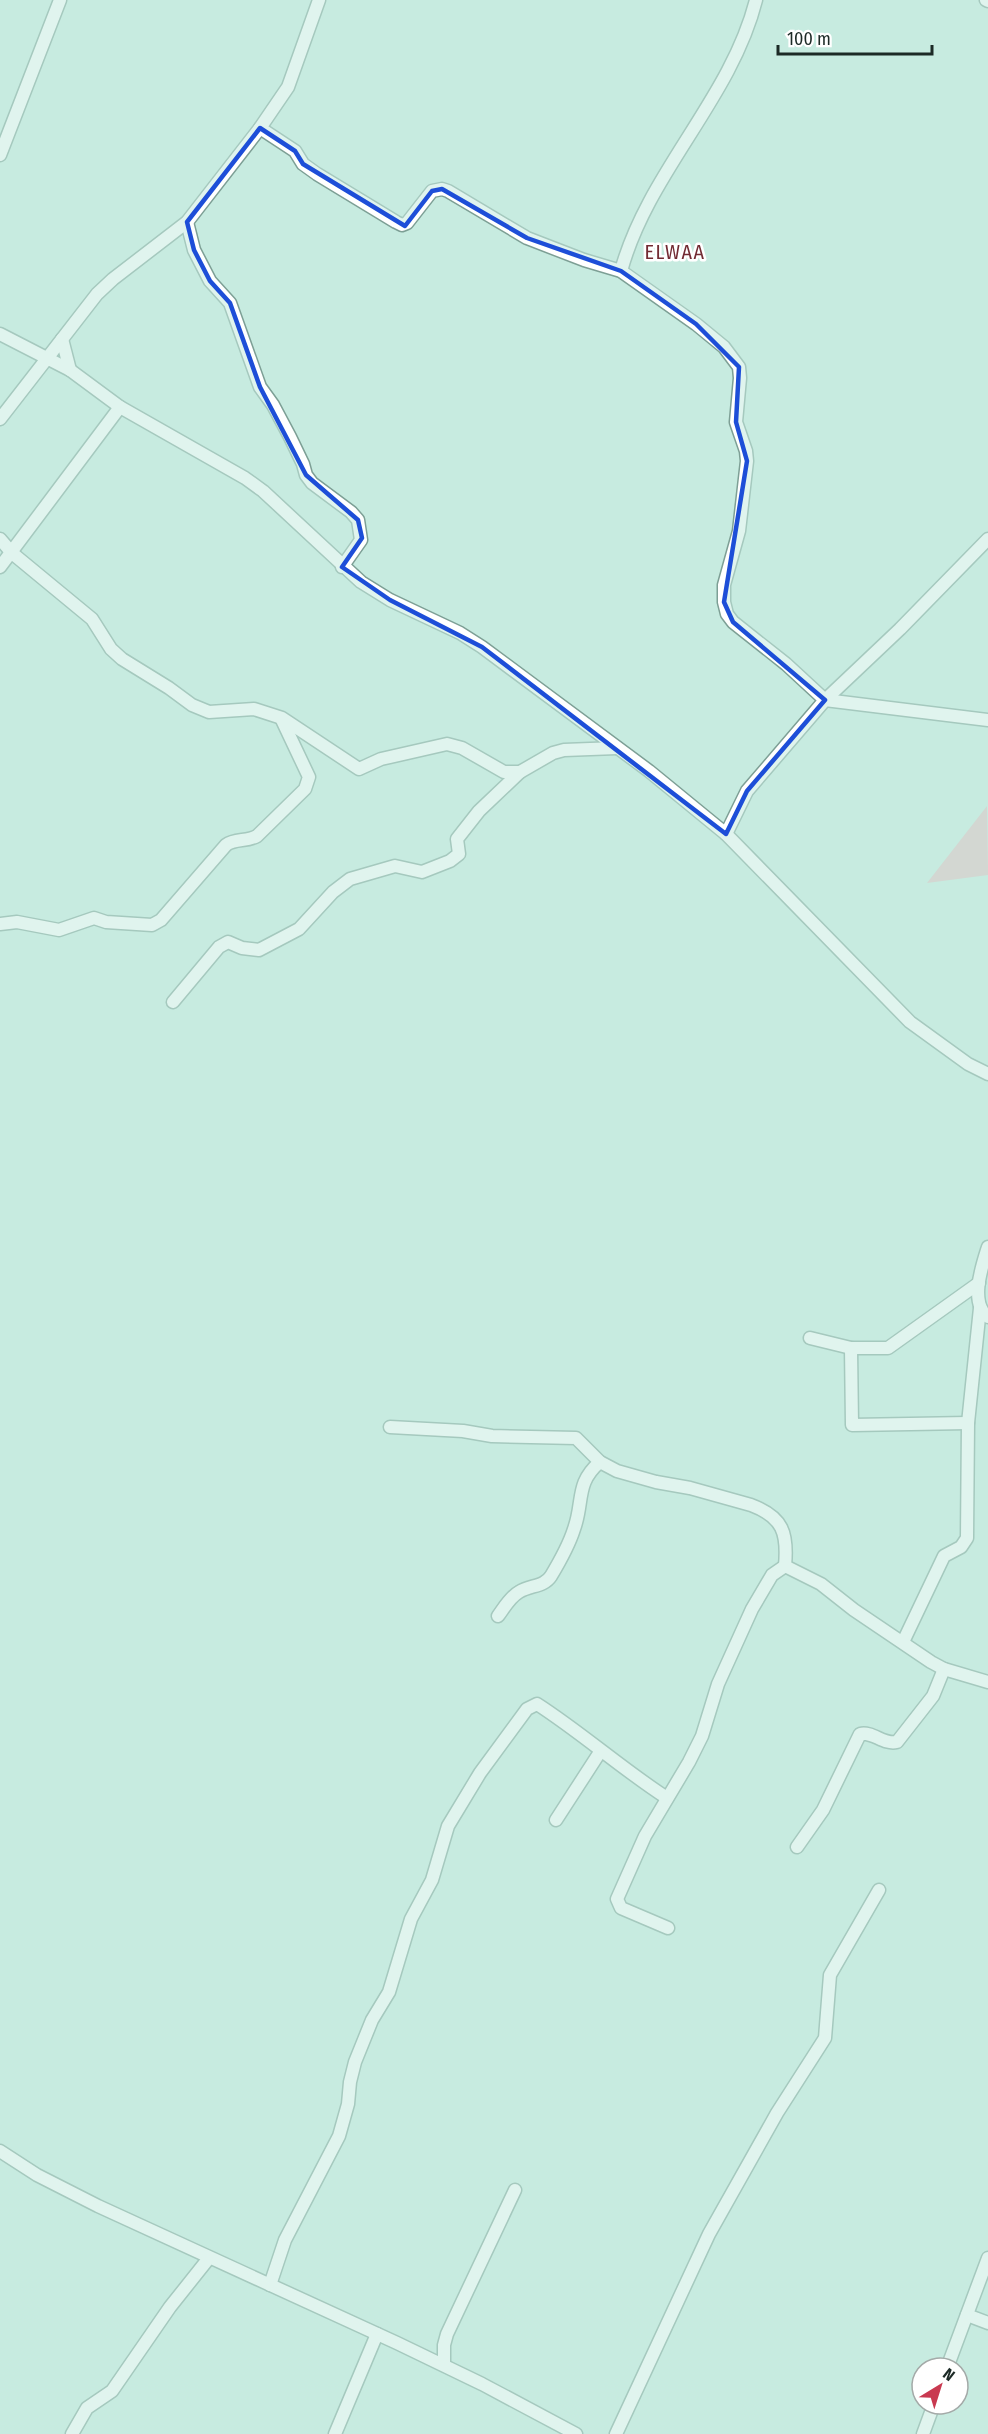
<svg xmlns="http://www.w3.org/2000/svg" width="988" height="2434" font-family="'Fira Sans Condensed',sans-serif">
  <style>
    .green { fill: #e2bfc0 }
    .lines { fill: none; stroke-linecap: round; stroke-linejoin: round }
    .minor-casing { stroke: #7d9f95; stroke-width: 15 }
    .minor { stroke: #fff; stroke-width: 12 }
    .marked { fill: none; stroke: #1d4ed8; stroke-width: 4.5; stroke-linejoin: round }
    .labels { text-anchor: middle; dominant-baseline: central; stroke-width: 5; stroke-linejoin: round; paint-order: stroke }
    .quarter-label { font-size: 20px; letter-spacing: 1.5px; fill: #722b33; stroke: #fff }
  </style>
  <rect width="100%" height="100%" fill="#c7ebe0"/>
  <polygon class="green" points="987,806 988,875 927,883"/>
  <g class="lines">
    <defs>
      <g id="minor">
        <polyline points="986,0 988,1"/>
        <polyline points="260,128 295,151 303,164 317,174 396,222 402,225 407,223 432,191 442,189 448,191 527,238 584,260 621,271 696,324 724,347 739,367 740,378 736,422 746,451 747,461 739,531 724,585 724,602 727,614 733,622 786,664 825,700 988,720"/>
        <polyline points="0,155 60,0"/>
        <polyline points="187,222 194,250 210,281 230,303 260,387 273,405 290,437 303,464 306,475 312,483 351,512 358,520 361,540 342,567"/>
        <path d="M 621,271 C 648,172 731,99 756,0"/>
        <polyline points="0,334 70,370 120,407 245,478 263,491 361,582 390,600 460,633 482,647 649,771 726,834 910,1022 968,1064 988,1074"/>
        <polyline points="62,339 70,370"/>
        <polyline points="0,419 97,294 113,279 187,222 260,128 288,87 319,0"/>
        <polyline points="0,539 12,553 92,619 111,649 122,659 169,688 192,705 209,712 254,709 282,718 359,769 381,759 447,744 462,748 504,772 520,772 553,753 564,750 617,748"/>
        <polyline points="0,567 120,407"/>
        <polyline points="726,834 747,791 825,700 900,629 988,539"/>
        <path d="M 0,924 L 17,922 L 59,930 L 94,918 L 106,922 L 152,925 L 161,920 L 226,845 C 235,838 247,842 257,836 L 305,789 L 309,777 L 282,720"/>
        <polyline points="173,1002 219,947 228,942 242,948 259,950 299,929 333,892 350,879 395,866 422,872 450,861 459,854 457,839 479,811 520,772"/>
        <path d="M 988,1247 C 982,1266 969,1303 988,1317"/>
        <polyline points="810,1338 851,1348 888,1348 979,1283"/>
        <polyline points="851,1348 852,1425 968,1423"/>
        <path d="M 390,1427 L 463,1431 L 492,1436 L 576,1438 L 600,1462 L 617,1471 L 656,1482 L 690,1488 L 751,1505 C 783,1517 788,1533 785,1566"/>
        <polyline points="785,1566 821,1584 854,1610 931,1662 944,1669 988,1682"/>
        <path d="M 498,1616 C 504,1608 510,1597 519,1592 C 530,1585 544,1587 551,1576 C 560,1561 569,1545 574,1529 C 584,1502 575,1483 600,1462"/>
        <polyline points="903,1642 944,1556 961,1547 967,1538 968,1423 980,1308"/>
        <polyline points="556,1820 600,1752"/>
        <path d="M 797,1847 L 823,1810 L 860,1734 C 873,1731 883,1745 897,1742 L 933,1696 L 944,1669"/>
        <polyline points="668,1928 621,1908 617,1899 645,1836 689,1762 702,1736 718,1684 752,1609 772,1575 785,1566"/>
        <polyline points="0,2151 37,2175 98,2206 397,2343 482,2384 576,2434"/>
        <path d="M 270,2285 L 285,2240 L 339,2136 L 348,2104 L 350,2082 L 355,2062 L 372,2020 L 389,1992 L 411,1919 L 432,1880 L 448,1826 L 480,1773 L 527,1709 L 537,1704 C 582,1733 622,1769 667,1798"/>
        <polyline points="967,2315 988,2323"/>
        <polyline points="444,2365 444,2345 447,2334 515,2190"/>
        <polyline points="947,2368 988,2258"/>
        <polyline points="72,2434 87,2408 112,2391 170,2307 209,2258"/>
        <polyline points="335,2434 377,2334"/>
        <polyline points="616,2434 709,2234 777,2113 825,2038 830,1975 879,1890"/>
        <polyline points="923,2434 934,2404"/>
      </g>
    </defs>
    <use href="#minor" class="minor-casing"/>
    <use href="#minor" class="minor"/>
  </g>
  <path d="M0 0H988V2434H0ZM 260,128 L 295,151 L 303,164 L 405,226 L 432,191 L 442,189 L 527,238 L 621,271 L 696,324 L 739,367 L 736,422 L 747,461 L 724,602 L 733,622 L 825,700 L 747,791 L 726,834 L 482,647 L 390,600 L 342,567 L 362,538 L 358,520 L 306,475 L 260,387 L 230,303 L 210,281 L 194,250 L 187,222 Z" fill="#c7ebe0" fill-opacity=".55" fill-rule="evenodd"/>
  <path class="marked" d="M 260,128 L 295,151 L 303,164 L 405,226 L 432,191 L 442,189 L 527,238 L 621,271 L 696,324 L 739,367 L 736,422 L 747,461 L 724,602 L 733,622 L 825,700 L 747,791 L 726,834 L 482,647 L 390,600 L 342,567 L 362,538 L 358,520 L 306,475 L 260,387 L 230,303 L 210,281 L 194,250 L 187,222 Z"/>
  <g class="labels">
    <g class="quarter-label">
      <text x="675" y="252">ELWAA</text>
    </g>
  </g>
  <g transform="translate(940 2386) rotate(38)"><circle r="28" fill="#ffffff" stroke="#a4aaa8" stroke-width="1.5"/>
  <path d="M0-4.5L10 22L0 15L-10 22Z" fill="#c93950"/>
  <text y="-9" font-size="16" font-weight="bold" text-anchor="middle" fill="#1c2a26">N</text>
  </g>
  <path d="M778 45v9h154v-9" fill="none" stroke="#1c2a26" stroke-width="3"/>
  <text x="787" y="45" font-size="18" fill="#1c2a26" stroke="#ffffff" stroke-width="4.5" paint-order="stroke">100 m</text>
</svg>
